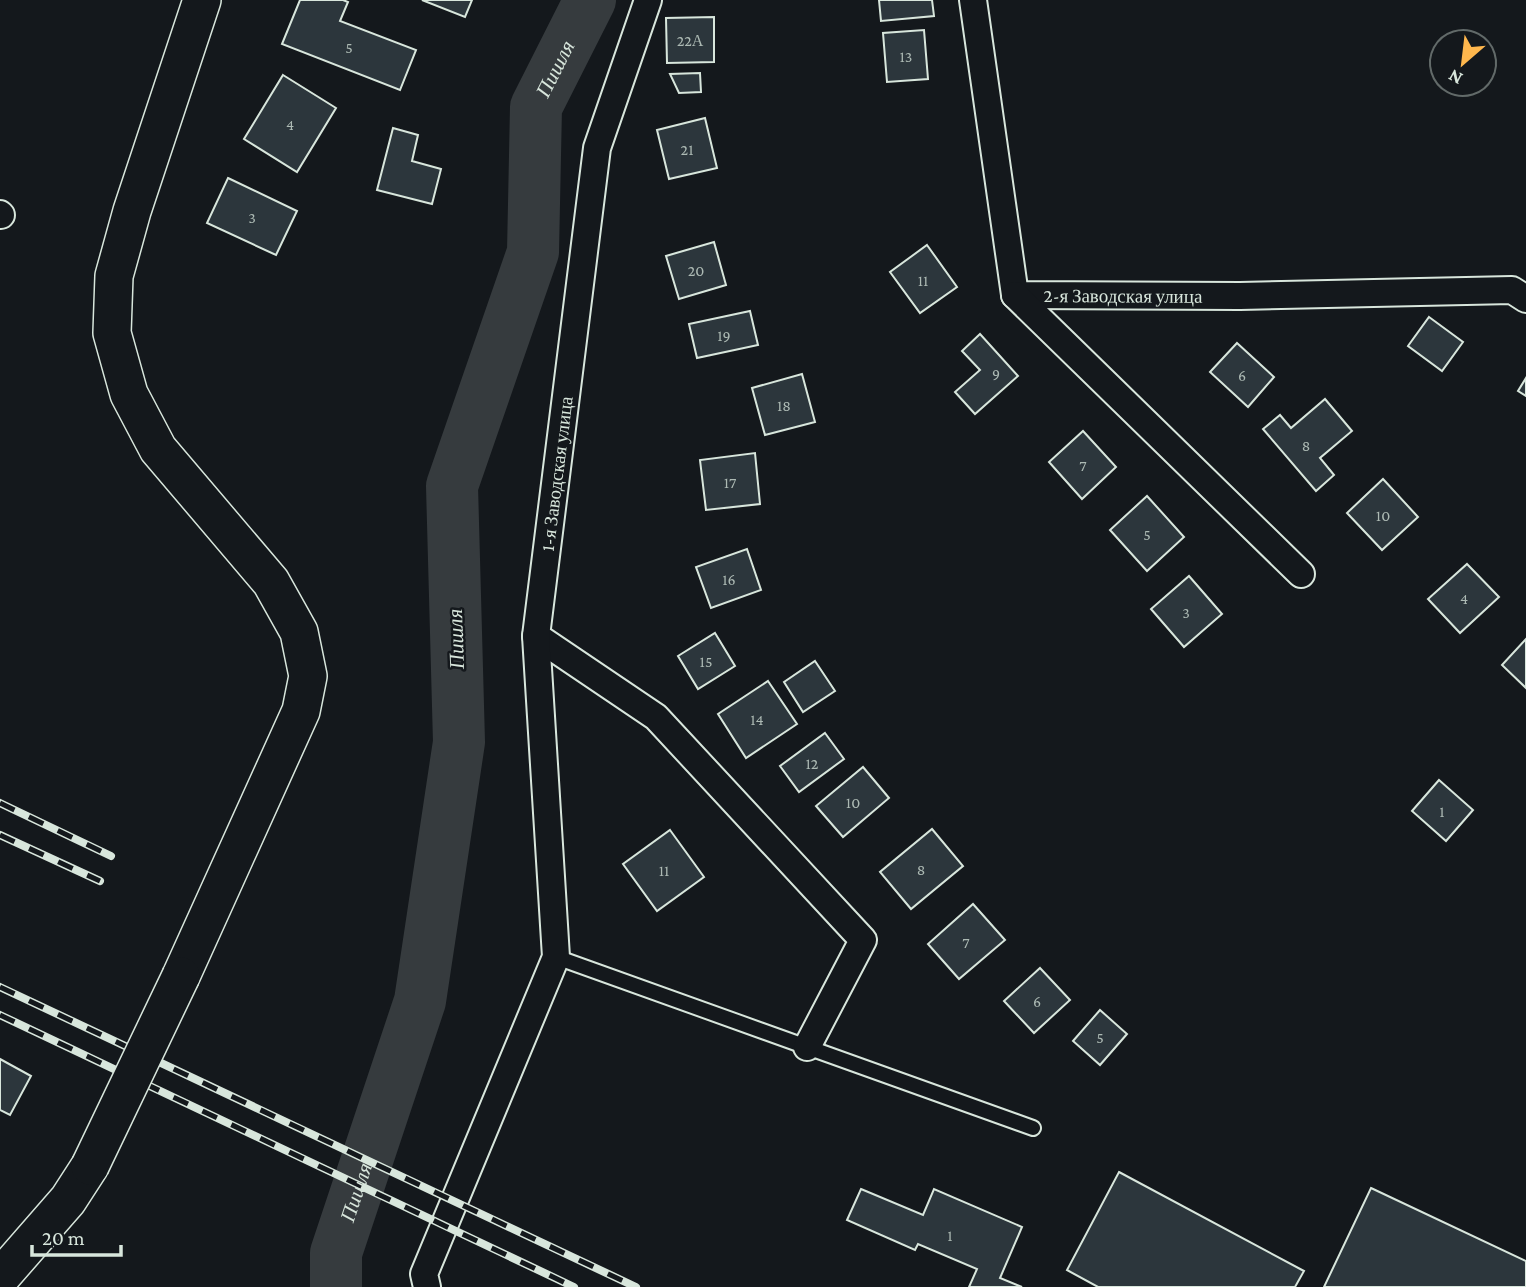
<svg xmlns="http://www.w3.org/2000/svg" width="1526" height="1287" font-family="'Crimson Pro',serif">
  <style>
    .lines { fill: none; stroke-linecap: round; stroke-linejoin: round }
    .river { stroke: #363b3e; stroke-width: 52 }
    .building { fill: #2c363c; stroke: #d8e6dc; stroke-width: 2 }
    .service-casing { stroke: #d8e6dc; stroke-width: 18 }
    .minor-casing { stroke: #d8e6dc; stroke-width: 30 }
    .secondary-casing { stroke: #d8e6dc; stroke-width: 40 }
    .service { stroke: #14181c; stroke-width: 14 }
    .minor { stroke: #14181c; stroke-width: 26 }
    .secondary { stroke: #14181c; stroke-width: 37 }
    .rail-casing { stroke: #d8e6dc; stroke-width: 8 }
    .rail { stroke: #14181c; stroke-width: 5; stroke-dasharray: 16; stroke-linecap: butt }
    .secondary-bridge-casing { stroke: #d8e6dc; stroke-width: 40; stroke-linecap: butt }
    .secondary-bridge { stroke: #14181c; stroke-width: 37 }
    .labels { text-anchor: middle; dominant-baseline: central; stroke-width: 5; stroke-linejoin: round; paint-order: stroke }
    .number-label { font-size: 16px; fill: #adbab4 }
    .street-label { font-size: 19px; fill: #d8e6dc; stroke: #14181c }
    .water-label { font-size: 21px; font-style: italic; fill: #d8e6dc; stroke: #14181c }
  </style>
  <rect width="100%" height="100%" fill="#14181c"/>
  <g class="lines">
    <path class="river" id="s1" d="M 336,1287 L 336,1253 L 420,1001 L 459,742 L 452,486 L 533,252 L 536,107 L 590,0"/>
  </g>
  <g class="building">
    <polygon points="300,0 343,0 348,2 340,21 416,50 400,90 282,44"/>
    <polygon points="422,0 472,0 465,17"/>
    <polygon points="879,0 932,0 934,16 881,21"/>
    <polygon points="714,17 714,62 667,63 666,18"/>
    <polygon points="924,30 928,79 887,82 883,33"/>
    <polygon points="700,73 701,92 679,93 670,74"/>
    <polygon points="283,75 336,108 297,172 244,139"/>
    <polygon points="705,118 717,168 669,179 657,130"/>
    <polygon points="393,128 418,135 412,161 441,169 432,204 377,190"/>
    <polygon points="228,178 297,211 276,255 207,223"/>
    <polygon points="714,242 726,285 679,299 666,256"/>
    <polygon points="927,245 957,287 920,313 890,272"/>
    <polygon points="750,311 758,345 697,358 689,324"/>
    <polygon points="1429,317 1463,342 1442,371 1408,346"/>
    <polygon points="980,334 1018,376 975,414 955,392 980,370 962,351"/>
    <polygon points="1237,343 1274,377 1248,407 1210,372"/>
    <polygon points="802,374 815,422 765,435 752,388"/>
    <polygon points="1526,378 1526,396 1518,391"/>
    <polygon points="1325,399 1352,431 1320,458 1334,475 1316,491 1263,429 1280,415 1291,428"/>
    <polygon points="1083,431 1116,467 1082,499 1049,462"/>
    <polygon points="755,453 760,504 706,510 700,460"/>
    <polygon points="1383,479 1418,517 1382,550 1347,513"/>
    <polygon points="1147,496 1184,537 1147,571 1110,530"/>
    <polygon points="747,549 761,590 711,608 696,567"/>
    <polygon points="1467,564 1499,597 1460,633 1428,599"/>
    <polygon points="1189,576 1222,614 1184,647 1151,609"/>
    <polygon points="715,633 735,666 698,689 678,656"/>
    <polygon points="1526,639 1526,688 1502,665"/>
    <polygon points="815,661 835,691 803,712 784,682"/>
    <polygon points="768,681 797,724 746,758 718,714"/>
    <polygon points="825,733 844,759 799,792 780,766"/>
    <polygon points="863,767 889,798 843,837 816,806"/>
    <polygon points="1439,780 1473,810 1446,841 1412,811"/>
    <polygon points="932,829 963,866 911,909 880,872"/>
    <polygon points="670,830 704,877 657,911 623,864"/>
    <polygon points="973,904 1005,940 959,979 928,944"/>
    <polygon points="1040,968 1070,1000 1034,1033 1004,1001"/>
    <polygon points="1100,1010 1127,1034 1100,1065 1073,1041"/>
    <polygon points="0,1059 31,1076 10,1115 0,1110"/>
    <polygon points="1119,1172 1304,1271 1295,1287 1098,1287 1067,1270"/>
    <polygon points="1371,1188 1526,1261 1526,1287 1324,1287"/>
    <polygon points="861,1189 923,1215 934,1189 1022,1227 1000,1278 1022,1287 969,1287 977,1269 918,1244 915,1250 847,1220"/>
  </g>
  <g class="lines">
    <defs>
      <polyline id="service" points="556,957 1033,1128"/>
      <g id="minor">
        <path id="s2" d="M 973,0 L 1015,295 L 1240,296 L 1512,290 L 1526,299"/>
        <polyline points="0,214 1,215"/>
        <polyline points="1015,295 1301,574"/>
        <polyline points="536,636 656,717 863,940 807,1047"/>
        <path id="s3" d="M 427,1287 L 424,1274 L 556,957 L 536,636 L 597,148 L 648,0"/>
      </g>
      <g id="secondary">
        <polyline points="181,976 301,711 308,676 299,632 271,582 158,449 129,394 112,333 114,276 132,211 202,0"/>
        <polyline points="0,1278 68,1200 90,1166"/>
      </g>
    </defs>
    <use href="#service" class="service-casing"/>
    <use href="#minor" class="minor-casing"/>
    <use href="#secondary" class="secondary-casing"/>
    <use href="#service" class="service"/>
    <use href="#minor" class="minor"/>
    <use href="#secondary" class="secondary"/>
    <defs>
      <g id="rail">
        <polyline points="0,803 111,856"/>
        <polyline points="0,835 100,881"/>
        <polyline points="0,987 636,1287"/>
        <polyline points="0,1015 574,1287"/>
      </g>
    </defs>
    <use href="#rail" class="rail-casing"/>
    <use href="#rail" class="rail"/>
    <defs>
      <polyline id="secondary-bridge" points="90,1166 181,976"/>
    </defs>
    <use href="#secondary-bridge" class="secondary-bridge-casing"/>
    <use href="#secondary-bridge" class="secondary-bridge"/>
  </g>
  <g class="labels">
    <g class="number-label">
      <text x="690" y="40">22А</text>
      <text x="349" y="47">5</text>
      <text x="906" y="56">13</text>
      <text x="290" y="124">4</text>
      <text x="687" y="149">21</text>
      <text x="252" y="217">3</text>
      <text x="696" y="270">20</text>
      <text x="923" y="280">11</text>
      <text x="724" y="335">19</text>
      <text x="996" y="373">9</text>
      <text x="1242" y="375">6</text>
      <text x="784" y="405">18</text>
      <text x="1306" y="445">8</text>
      <text x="1083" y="465">7</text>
      <text x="730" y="482">17</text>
      <text x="1383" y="515">10</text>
      <text x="1147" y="534">5</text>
      <text x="729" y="579">16</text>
      <text x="1464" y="598">4</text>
      <text x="1186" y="612">3</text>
      <text x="706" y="661">15</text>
      <text x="757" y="719">14</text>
      <text x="812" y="763">12</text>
      <text x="853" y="802">10</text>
      <text x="1442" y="811">1</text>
      <text x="921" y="869">8</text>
      <text x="664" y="870">11</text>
      <text x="966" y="942">7</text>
      <text x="1037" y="1001">6</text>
      <text x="1100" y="1037">5</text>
      <text x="950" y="1235">1</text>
    </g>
    <g class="street-label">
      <text stroke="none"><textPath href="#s2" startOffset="406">2-я Заводская улица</textPath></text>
      <text stroke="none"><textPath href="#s3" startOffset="842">1-я Заводская улица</textPath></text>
    </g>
    <g class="water-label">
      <text stroke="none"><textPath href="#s1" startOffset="1253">Пишля</textPath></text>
      <text transform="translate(456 639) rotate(-92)">Пишля</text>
      <text stroke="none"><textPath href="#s1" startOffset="98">Пишля</textPath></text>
    </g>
  </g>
  <g transform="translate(1463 63) rotate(208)"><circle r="33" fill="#14181c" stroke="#626a69" stroke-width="2"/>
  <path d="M0-5L12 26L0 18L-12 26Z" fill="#ffb74d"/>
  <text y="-10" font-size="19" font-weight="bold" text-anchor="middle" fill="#d8e6dc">N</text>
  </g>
  <path d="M32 1245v10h89v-10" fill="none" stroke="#d8e6dc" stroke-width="3.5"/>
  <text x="42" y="1245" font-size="21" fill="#d8e6dc" stroke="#14181c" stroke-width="5" paint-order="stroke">20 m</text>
</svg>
